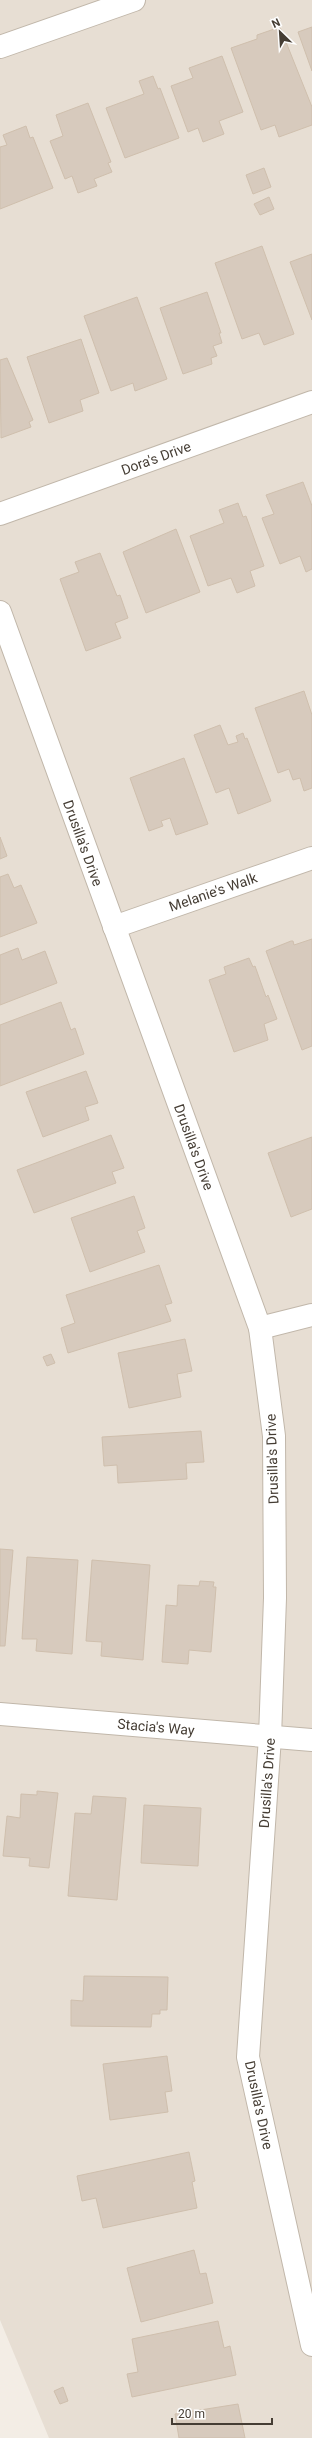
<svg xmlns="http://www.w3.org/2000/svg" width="312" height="2438" font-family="Roboto,sans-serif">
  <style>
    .residential { fill: #e7ded3 }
    .building { fill: #d7cabd; stroke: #cfbfad }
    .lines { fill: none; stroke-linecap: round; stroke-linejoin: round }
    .minor-casing { stroke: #c1b7aa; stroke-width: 24 }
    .minor { stroke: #fff; stroke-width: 22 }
    .labels { text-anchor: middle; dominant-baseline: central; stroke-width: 3; stroke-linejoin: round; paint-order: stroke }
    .street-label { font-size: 14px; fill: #453d34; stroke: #fff }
  </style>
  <rect width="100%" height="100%" fill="#f3ede5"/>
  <polygon class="residential" points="0,0 312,0 312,2438 49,2438 0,2320"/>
  <g class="building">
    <polygon points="280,27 312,107 312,125 279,137 275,125 261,130 231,48 257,39 257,35"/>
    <polygon points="312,27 312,71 298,32"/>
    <polygon points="222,56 243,112 219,121 224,134 203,142 198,128 188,132 171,86 193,78 189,68"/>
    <polygon points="153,76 158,89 160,88 179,138 125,158 106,108 144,94 139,81"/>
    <polygon points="88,103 111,162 108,163 112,172 94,179 97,186 78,193 72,176 65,179 50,141 63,136 56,115"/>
    <polygon points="26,126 30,138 33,137 53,188 0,209 0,147 7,145 3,135"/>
    <polygon points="264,168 271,187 253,194 246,175"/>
    <polygon points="269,197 274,209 260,215 254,204"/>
    <polygon points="262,246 294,334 264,345 259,333 242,339 215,263"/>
    <polygon points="312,254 312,320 290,262"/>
    <polygon points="207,292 221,333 219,333 222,343 213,346 217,356 211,358 212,364 183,374 160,308"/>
    <polygon points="137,297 167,379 135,391 133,383 111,391 84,316"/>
    <polygon points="81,339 99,393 80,400 83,411 49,423 27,357"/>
    <polygon points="7,358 33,420 29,422 31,427 1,438 0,360"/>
    <polygon points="303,482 312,506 312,569 306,572 300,556 280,564 262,518 274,514 266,495"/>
    <polygon points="238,503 243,517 246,516 264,566 250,571 255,586 237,593 231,578 208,586 190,536 224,523 219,510"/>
    <polygon points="176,529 200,592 146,613 123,552"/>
    <polygon points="100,553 117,596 120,595 128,618 115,623 121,638 86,651 60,579 79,572 75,562"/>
    <polygon points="304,691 312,715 312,788 304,791 300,778 293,780 289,769 278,773 255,708"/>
    <polygon points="220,725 228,745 238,742 236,736 243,733 245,739 247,738 271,801 238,814 229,788 216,793 194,735"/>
    <polygon points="184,758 208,824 176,835 170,818 161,821 163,826 149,831 130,778"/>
    <polygon points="0,837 7,856 0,859"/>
    <polygon points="8,874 14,888 21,885 37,923 0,937 0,877"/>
    <polygon points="312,939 312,1046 302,1050 266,951 291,941 293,941 294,945"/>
    <polygon points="18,948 22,960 45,951 57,983 0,1005 0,955"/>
    <polygon points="249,958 253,967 255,966 266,997 268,995 277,1019 264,1024 268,1040 234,1052 209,980 226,974 224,967"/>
    <polygon points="61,1002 71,1030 75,1028 84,1054 0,1086 0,1025"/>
    <polygon points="86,1071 98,1103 85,1107 89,1120 43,1137 26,1092"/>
    <polygon points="111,1135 124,1168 112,1172 116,1183 34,1213 17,1170"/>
    <polygon points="312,1137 312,1209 291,1217 268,1153"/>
    <polygon points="134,1196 145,1228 137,1231 145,1252 90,1272 71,1218"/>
    <polygon points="159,1265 172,1303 165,1305 171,1321 68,1353 61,1328 75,1323 66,1295"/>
    <polygon points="185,1339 192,1371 177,1374 181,1397 129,1408 118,1353"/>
    <polygon points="51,1354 55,1363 47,1366 43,1357"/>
    <polygon points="201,1431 204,1462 186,1463 187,1479 118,1483 117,1465 104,1466 102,1437"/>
    <polygon points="0,1549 13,1550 5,1646 0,1646"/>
    <polygon points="27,1557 78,1560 72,1654 36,1651 37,1639 22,1639"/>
    <polygon points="92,1560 150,1565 143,1660 101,1656 102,1642 86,1641"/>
    <polygon points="200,1581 214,1582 213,1587 216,1587 211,1652 189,1650 188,1664 162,1662 166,1605 177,1606 178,1585 199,1586"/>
    <polygon points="37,1791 58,1793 49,1868 29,1866 30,1858 3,1856 7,1816 20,1818 21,1794 37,1795"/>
    <polygon points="93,1796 126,1798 117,1900 68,1896 75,1813 91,1814"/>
    <polygon points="144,1805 201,1808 198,1866 141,1863"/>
    <polygon points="84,1976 168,1977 167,2010 160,2010 160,2014 152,2014 151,2027 71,2026 71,2000 83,2001"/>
    <polygon points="167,2056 172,2091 165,2092 168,2112 110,2120 103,2064"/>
    <polygon points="189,2152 195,2181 192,2182 197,2208 103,2228 96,2198 82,2201 77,2176"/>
    <polygon points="194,2250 200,2274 206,2273 213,2303 141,2322 127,2268"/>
    <polygon points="218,2321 224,2348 230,2346 236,2375 132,2397 127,2374 138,2372 132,2339"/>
    <polygon points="63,2387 68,2401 60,2404 54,2391"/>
    <polygon points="238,2404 245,2438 179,2438 175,2414"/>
  </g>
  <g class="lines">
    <defs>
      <g id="minor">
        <polyline points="0,47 134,0"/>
        <polyline points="0,514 312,402"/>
        <polyline points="0,612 260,1328 274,1436 275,1598 270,1737 248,2057 312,2345"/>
        <polyline points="114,927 312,858"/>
        <polyline points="260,1328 312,1315"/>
        <polyline points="0,1714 312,1740"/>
      </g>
    </defs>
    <use href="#minor" class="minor-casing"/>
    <use href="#minor" class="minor"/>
  </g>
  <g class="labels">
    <g class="street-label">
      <text transform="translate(156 458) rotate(-20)">Dora's Drive</text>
      <text transform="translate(83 843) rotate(70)">Drusilla's Drive</text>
      <text transform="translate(213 892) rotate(-19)">Melanie's Walk</text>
      <text transform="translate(194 1147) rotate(70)">Drusilla's Drive</text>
      <text transform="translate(272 1459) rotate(-92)">Drusilla's Drive</text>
      <text transform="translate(156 1727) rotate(5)">Stacia's Way</text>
      <text transform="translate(267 1783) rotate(-86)">Drusilla's Drive</text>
      <text transform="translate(259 2105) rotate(78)">Drusilla's Drive</text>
    </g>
  </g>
  <g transform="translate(280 32) rotate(335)" stroke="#ffffff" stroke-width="3" paint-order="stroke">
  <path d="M0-3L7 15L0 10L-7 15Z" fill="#453d34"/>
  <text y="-6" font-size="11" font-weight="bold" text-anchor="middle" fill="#453d34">N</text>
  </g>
  <path d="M172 2418v6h100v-6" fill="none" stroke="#453d34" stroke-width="2"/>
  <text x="178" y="2418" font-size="12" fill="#453d34" stroke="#ffffff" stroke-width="3" paint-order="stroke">20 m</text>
</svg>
